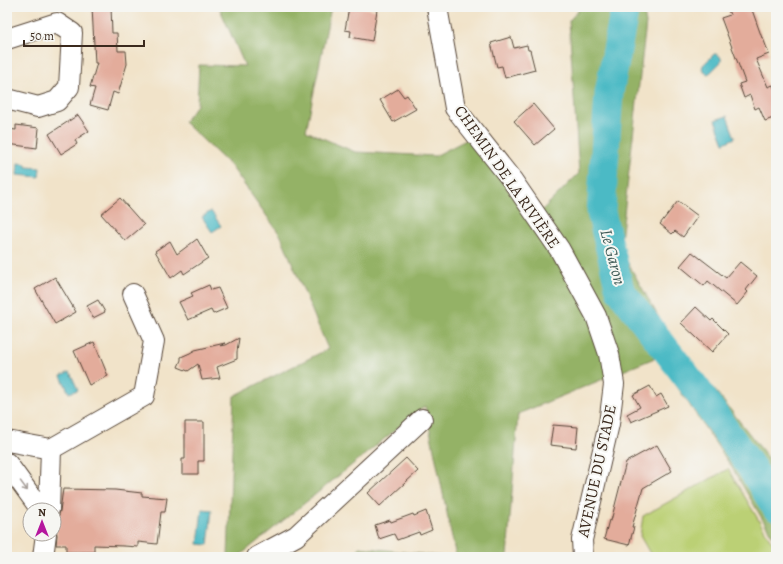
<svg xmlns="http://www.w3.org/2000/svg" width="783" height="564" font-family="Alegreya,serif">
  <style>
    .green { fill: #bbd074; stroke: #7b7d49 }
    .forest { fill: #94b266; stroke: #686e42 }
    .water { fill: #4cbac5; stroke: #447272 }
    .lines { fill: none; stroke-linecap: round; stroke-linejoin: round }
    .river { stroke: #4cbac5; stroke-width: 29 }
    .building { fill: #e3ac9b }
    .minor-casing { stroke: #564638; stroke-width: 22 }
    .minor { stroke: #fff; stroke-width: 20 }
    .oneway { stroke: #a79f9a }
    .labels { text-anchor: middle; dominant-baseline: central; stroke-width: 4; stroke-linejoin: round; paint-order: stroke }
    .street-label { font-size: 16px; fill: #3b2a1e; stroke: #f6f6f2 }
    .water-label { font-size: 17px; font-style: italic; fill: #415c58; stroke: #f6f6f2 }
  </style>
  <rect width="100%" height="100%" fill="#f6f6f2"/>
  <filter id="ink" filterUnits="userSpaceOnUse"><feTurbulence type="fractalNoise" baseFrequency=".025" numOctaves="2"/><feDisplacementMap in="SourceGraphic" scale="8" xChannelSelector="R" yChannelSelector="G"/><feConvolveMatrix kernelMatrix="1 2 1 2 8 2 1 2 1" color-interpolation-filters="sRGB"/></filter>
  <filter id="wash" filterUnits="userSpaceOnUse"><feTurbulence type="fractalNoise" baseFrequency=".012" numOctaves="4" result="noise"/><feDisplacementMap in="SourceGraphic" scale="16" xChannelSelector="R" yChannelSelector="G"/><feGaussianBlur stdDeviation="0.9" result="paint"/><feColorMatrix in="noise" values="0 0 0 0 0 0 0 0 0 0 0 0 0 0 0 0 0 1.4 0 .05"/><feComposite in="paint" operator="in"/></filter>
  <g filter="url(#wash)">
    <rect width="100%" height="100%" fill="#f1e3c9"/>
    <polygon class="green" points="728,469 776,549 776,557 652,557 640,536 643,516"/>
    <g class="forest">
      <polygon points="219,7 331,7 306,131 355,152 435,156 468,139 532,220 579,173 569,21 581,7 643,7 646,23 620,249 663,325 763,451 776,475 776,542 731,466 657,357 518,414 507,557 456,557 425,406 238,557 228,557 234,396 328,349 281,236 231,166 184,122 197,105 199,65 245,66"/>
      <polygon points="359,547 447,557 355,557"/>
    </g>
    <g class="water">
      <path d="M 714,54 C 719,54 722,57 721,62 L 711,72 L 708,74 L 704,72 L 702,69 L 703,65 Z"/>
      <polygon points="727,116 735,138 724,143 715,120"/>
      <polygon points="18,163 26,164 26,167 40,168 39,177 17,175"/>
      <polygon points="211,211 221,226 212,232 202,217"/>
      <polygon points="70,372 78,390 69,393 61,376"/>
      <polygon points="202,509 212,510 208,545 198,544"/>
    </g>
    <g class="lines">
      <polyline class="river" points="625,7 609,93 601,212 620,290 695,387 751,467 776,507"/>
    </g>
    <g id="blocks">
      <g class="building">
        <polygon points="92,7 111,7 112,33 117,33 118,51 126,51 127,64 118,94 113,92 108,110 90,105 95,88 90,87 97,63 95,63"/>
        <polygon points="349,7 356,7 377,10 372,41 350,37 351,31 345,30"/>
        <polygon points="735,7 751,7 762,38 763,38 769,54 756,59 768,87 773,85 776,93 776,117 765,121 759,107 755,109 750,95 744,98 739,84 745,82 721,18 730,15 728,10"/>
        <polygon points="511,37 514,48 527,45 528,50 530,50 535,70 505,78 502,66 497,67 491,43"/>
        <polygon points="398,89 404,97 407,95 416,109 393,122 380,100"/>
        <polygon points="533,104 554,129 535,145 514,121"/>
        <polygon points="78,115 89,131 75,140 77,144 61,154 49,134"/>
        <polygon points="16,125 39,128 37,148 7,144 7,129 16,130"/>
        <polygon points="120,198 144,225 125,241 101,214"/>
        <polygon points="678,201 698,216 683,237 675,231 672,234 660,224"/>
        <polygon points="197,239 208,258 184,274 182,270 171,278 155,251 170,241 177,254"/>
        <polygon points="692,252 726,278 740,262 757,276 746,290 748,292 737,305 708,281 704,286 680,266"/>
        <polygon points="55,277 76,312 55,324 35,289"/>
        <polygon points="209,285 211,290 218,288 227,308 213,314 211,310 188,320 179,302 193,296 191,293"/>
        <polygon points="98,300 105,312 93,318 87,306"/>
        <polygon points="696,307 711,321 713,319 728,334 712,352 681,323"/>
        <polygon points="239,338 237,352 237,359 217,367 220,378 202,380 198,364 188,371 178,367 181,360 181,357 190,353 195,350 225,343 220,346 226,345"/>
        <polygon points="94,342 108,376 89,385 74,351"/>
        <polygon points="650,386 656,397 661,394 668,406 631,422 627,414 640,407 633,395"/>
        <polygon points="185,422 204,422 204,461 198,461 198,474 182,474 182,459 185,459"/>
        <polygon points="553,425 578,427 576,448 550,445"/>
        <polygon points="657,445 672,471 643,488 632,527 634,527 629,545 604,539 609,520 611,521 626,462"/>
        <polygon points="406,458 418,471 380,506 368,493"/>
        <polygon points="63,489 115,490 142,493 142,496 167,498 165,512 161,512 157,544 138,542 138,547 124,546 94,545 94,552 66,552 66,545 56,545 57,535 56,529 58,518 60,511"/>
        <polygon points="426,511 432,530 420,535 419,532 397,540 394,534 379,539 375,525 390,520 391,522 413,514 414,516"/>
      </g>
    </g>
  </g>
  <g filter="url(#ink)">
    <use href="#blocks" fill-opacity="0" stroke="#564638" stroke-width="1"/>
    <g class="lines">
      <defs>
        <g id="minor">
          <polyline points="437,7 455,108 512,180 560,250 596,316 609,354 614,384 609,424 582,540 583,557"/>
          <polyline points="7,39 57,23 72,33 69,87 57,101 38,107 7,99"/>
          <polyline points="7,441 51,449 49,510"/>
          <polyline points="51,449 144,396 154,341 133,294"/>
          <polyline points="7,463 41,510"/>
          <polyline points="43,557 46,534"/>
          <polyline points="257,557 296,536 422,419"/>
        </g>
      </defs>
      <use href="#minor" class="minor-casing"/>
      <use href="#minor" class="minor"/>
    </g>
    <defs><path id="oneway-shaft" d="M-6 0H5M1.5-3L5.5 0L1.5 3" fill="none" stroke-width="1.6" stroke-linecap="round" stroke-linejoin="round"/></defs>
    <use class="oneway" href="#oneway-shaft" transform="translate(24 486) rotate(54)"/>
  </g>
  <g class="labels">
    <g class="street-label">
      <text transform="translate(507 177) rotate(55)">CHEMIN DE LA RIVIÈRE</text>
      <text transform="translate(597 471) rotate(-78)">AVENUE DU STADE</text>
    </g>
    <g class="water-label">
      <text transform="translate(613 257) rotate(75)">Le Garon</text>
    </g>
  </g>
  <rect width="783" height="564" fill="none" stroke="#f6f6f2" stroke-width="24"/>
  <g transform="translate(42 522)"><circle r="19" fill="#f6f6f2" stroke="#aba49d"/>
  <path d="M0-3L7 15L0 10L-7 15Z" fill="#b5179e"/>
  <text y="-6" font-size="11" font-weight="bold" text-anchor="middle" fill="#3b2a1e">N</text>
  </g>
  <path d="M24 40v6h120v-6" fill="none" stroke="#3b2a1e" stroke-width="2"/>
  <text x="30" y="40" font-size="12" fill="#3b2a1e" stroke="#f6f6f2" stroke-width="3" paint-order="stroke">50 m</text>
</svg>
